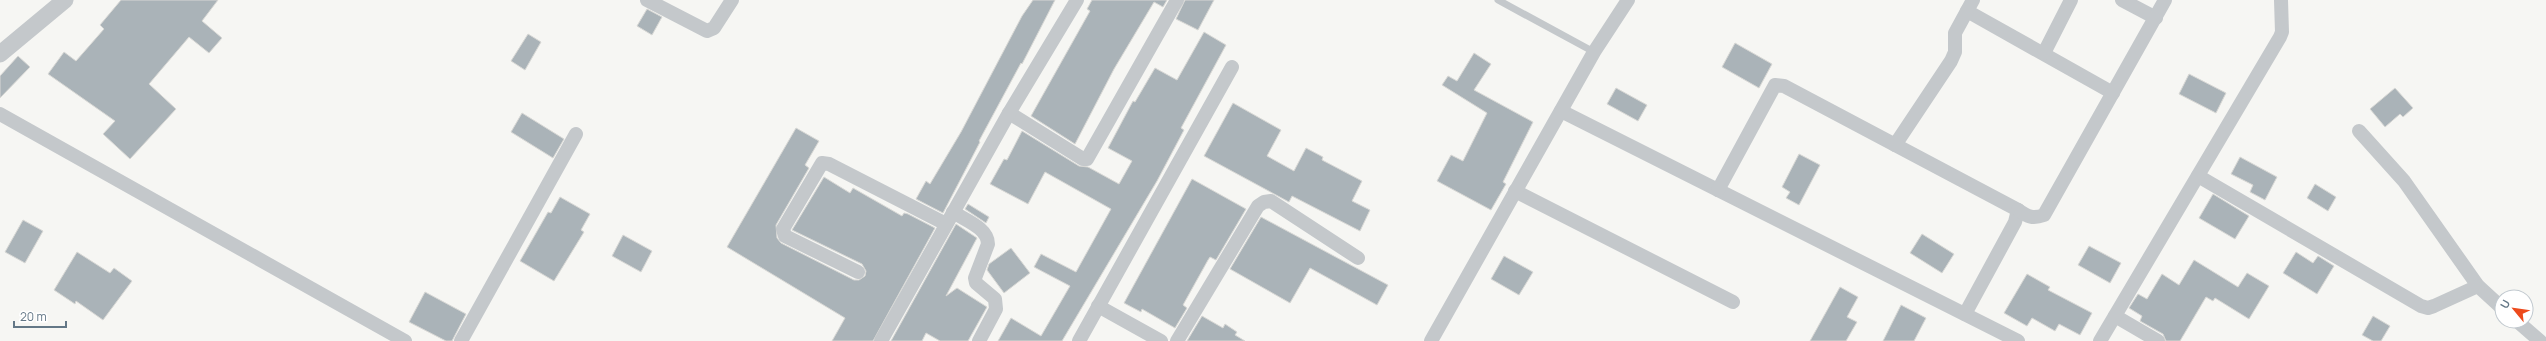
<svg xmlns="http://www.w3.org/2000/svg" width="2546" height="341" font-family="Manrope,sans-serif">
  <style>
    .building { fill: #aab3b8; stroke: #d8d8d5 }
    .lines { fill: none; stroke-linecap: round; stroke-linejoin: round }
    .service { stroke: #c4c8cb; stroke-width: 7 }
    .minor { stroke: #c4c8cb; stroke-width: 14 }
    .tertiary { stroke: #c4c8cb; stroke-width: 17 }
  </style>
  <rect width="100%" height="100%" fill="#f6f6f3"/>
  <g class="building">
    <polygon points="121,0 218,0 202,21 222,38 209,53 189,37 149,84 176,109 130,159 103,134 115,121 48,74 64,52 76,61 104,29 100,25"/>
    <polygon points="1033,0 1055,0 1022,64 1021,63 979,141 980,142 943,213 916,199 926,181 930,184 961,132 1022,16"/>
    <polygon points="1092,0 1167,0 1163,7 1154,2 1114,69 1075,144 1031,116 1090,11 1087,9"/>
    <polygon points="1185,0 1214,0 1198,30 1176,19"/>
    <polygon points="647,9 662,17 652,35 637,26"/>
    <polygon points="1204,32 1226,45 1181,128 1184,130 1157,181 1062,341 998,341 1011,318 1041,336 1070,286 1034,267 1041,254 1076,272 1111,209 1045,172 1028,204 990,184 1004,159 1007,160 1022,131 1079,166 1088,167 1119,184 1132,161 1108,148 1133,101 1135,102 1155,68 1177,80"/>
    <polygon points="528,34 541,42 525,70 511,61"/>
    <polygon points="1735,43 1772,64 1759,88 1722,67"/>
    <polygon points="1474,53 1491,64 1474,90 1533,122 1503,182 1506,184 1491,210 1437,181 1451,155 1463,161 1487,113 1442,85 1448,76 1457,81"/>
    <polygon points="18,56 30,67 0,98 0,76"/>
    <polygon points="2189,74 2226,93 2216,113 2179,94"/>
    <polygon points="1616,88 1647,105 1638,121 1607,104"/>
    <polygon points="2395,88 2413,108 2403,117 2400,114 2385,127 2370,109"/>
    <polygon points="1233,103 1281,130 1267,156 1294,171 1306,148 1323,157 1322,160 1362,181 1352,201 1370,210 1360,231 1292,196 1289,202 1204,156"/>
    <polygon points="522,113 564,139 553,158 511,132"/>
    <polygon points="796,128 819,141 805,165 809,168 776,225 777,238 781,243 854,280 859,280 865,276 866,271 862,264 792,230 824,177 850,193 853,188 902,216 904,213 908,214 935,228 873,341 832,341 845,318 727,247"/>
    <polygon points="1799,154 1820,165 1799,205 1786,198 1790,192 1782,187"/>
    <polygon points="2240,157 2277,177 2265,200 2250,192 2253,185 2231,174"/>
    <polygon points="1192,179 1246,209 1216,260 1210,257 1208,260 1183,305 1187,308 1175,328 1142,309 1141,312 1124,303"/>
    <polygon points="2315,184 2336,197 2328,211 2307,198"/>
    <polygon points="2213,194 2249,216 2235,239 2199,218"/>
    <polygon points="560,197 590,214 581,230 584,232 554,281 520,261 548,212 551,213"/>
    <polygon points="968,204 989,217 986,223 965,209"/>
    <polygon points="1261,217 1388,285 1377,305 1310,268 1290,303 1230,269"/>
    <polygon points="23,220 43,231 25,263 5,252"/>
    <polygon points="956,224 977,238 946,296 957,288 987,307 968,341 940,341 926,333 922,341 891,341"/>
    <polygon points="1922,234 1954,254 1942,273 1910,253"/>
    <polygon points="623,235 652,251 641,272 612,256"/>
    <polygon points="2089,246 2121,263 2110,283 2078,265"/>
    <polygon points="1011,248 1030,273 1004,293 987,270 989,264"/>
    <polygon points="77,252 110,273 114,268 132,281 103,320 76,301 75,304 54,290"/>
    <polygon points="2296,252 2313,263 2318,256 2334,266 2317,294 2283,273"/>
    <polygon points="1504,256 1533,272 1519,295 1491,279"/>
    <polygon points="2194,260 2238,287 2247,273 2269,286 2249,319 2215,298 2213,301 2206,297 2180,341 2166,341 2163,334 2140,321 2142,316 2129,308 2138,294 2147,299 2162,274 2179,285"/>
    <polygon points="2027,274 2050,287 2048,290 2092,313 2080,335 2059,324 2055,331 2032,318 2027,326 2004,313"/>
    <polygon points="1840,287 1858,297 1847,317 1857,322 1846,341 1810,341"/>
    <polygon points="425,292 466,314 452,341 446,341 409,322"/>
    <polygon points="1901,305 1926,318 1914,341 1883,341"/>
    <polygon points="1202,316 1223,328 1225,324 1237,332 1235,335 1245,341 1187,341"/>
    <polygon points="2373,316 2390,326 2381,341 2373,341 2362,335"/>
  </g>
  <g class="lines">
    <polyline class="service" points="1498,0 1594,52"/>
    <g class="minor">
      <polyline points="647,0 707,31 714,28 732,0"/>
      <polyline points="2122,0 2156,18"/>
      <polyline points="1967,11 2113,93"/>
      <polyline points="2044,53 2071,0"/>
      <polyline points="1561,111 2018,341"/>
      <polyline points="1009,113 1083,159 1087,159 1177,0"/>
      <polyline points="0,114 405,341"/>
      <polyline points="2359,131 2404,181 2478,286 2502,308"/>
      <polyline points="1895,145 1951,61 1955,52 1955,33 1973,0"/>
      <polyline points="2198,176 2421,306 2428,308 2434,306 2478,286"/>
      <polyline points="1718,190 1775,85 1784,86 2018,210 2015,222 1965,314"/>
      <polyline points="1515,191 1733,302"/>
      <path d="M 2018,210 C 2028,217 2033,219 2044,215 L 2165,0"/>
      <path d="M 953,212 C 965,220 988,228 988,244 L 975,278 L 976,283 L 995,299 L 996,309 L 979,341"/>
      <polyline points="858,272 785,236 783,229 822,163 829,164 946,224"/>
      <polyline points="1098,306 1161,341"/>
      <polyline points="2115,316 2158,341"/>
      <polyline points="2517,321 2540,341"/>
      <polyline points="461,341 576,134"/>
      <polyline points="881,341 1009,113 1077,0"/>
      <polyline points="1079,341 1232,67"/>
      <polyline points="1177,341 1258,206 1264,202 1271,201 1358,258"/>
      <polyline points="1431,341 1594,52 1628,0"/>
      <polyline points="2100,341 2280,37 2282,32 2281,0"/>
    </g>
    <polyline class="tertiary" points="0,54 65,0"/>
  </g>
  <g transform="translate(2514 309) rotate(299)"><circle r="19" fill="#ffffff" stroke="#c1c9cf"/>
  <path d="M0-3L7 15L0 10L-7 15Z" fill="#ed4a1c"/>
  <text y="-6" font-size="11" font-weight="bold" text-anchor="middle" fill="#637786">U</text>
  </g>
  <path d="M14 321v6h52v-6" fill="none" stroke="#637786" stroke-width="2"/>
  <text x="20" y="321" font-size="12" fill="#637786" stroke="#ffffff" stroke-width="3" paint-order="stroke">20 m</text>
</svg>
